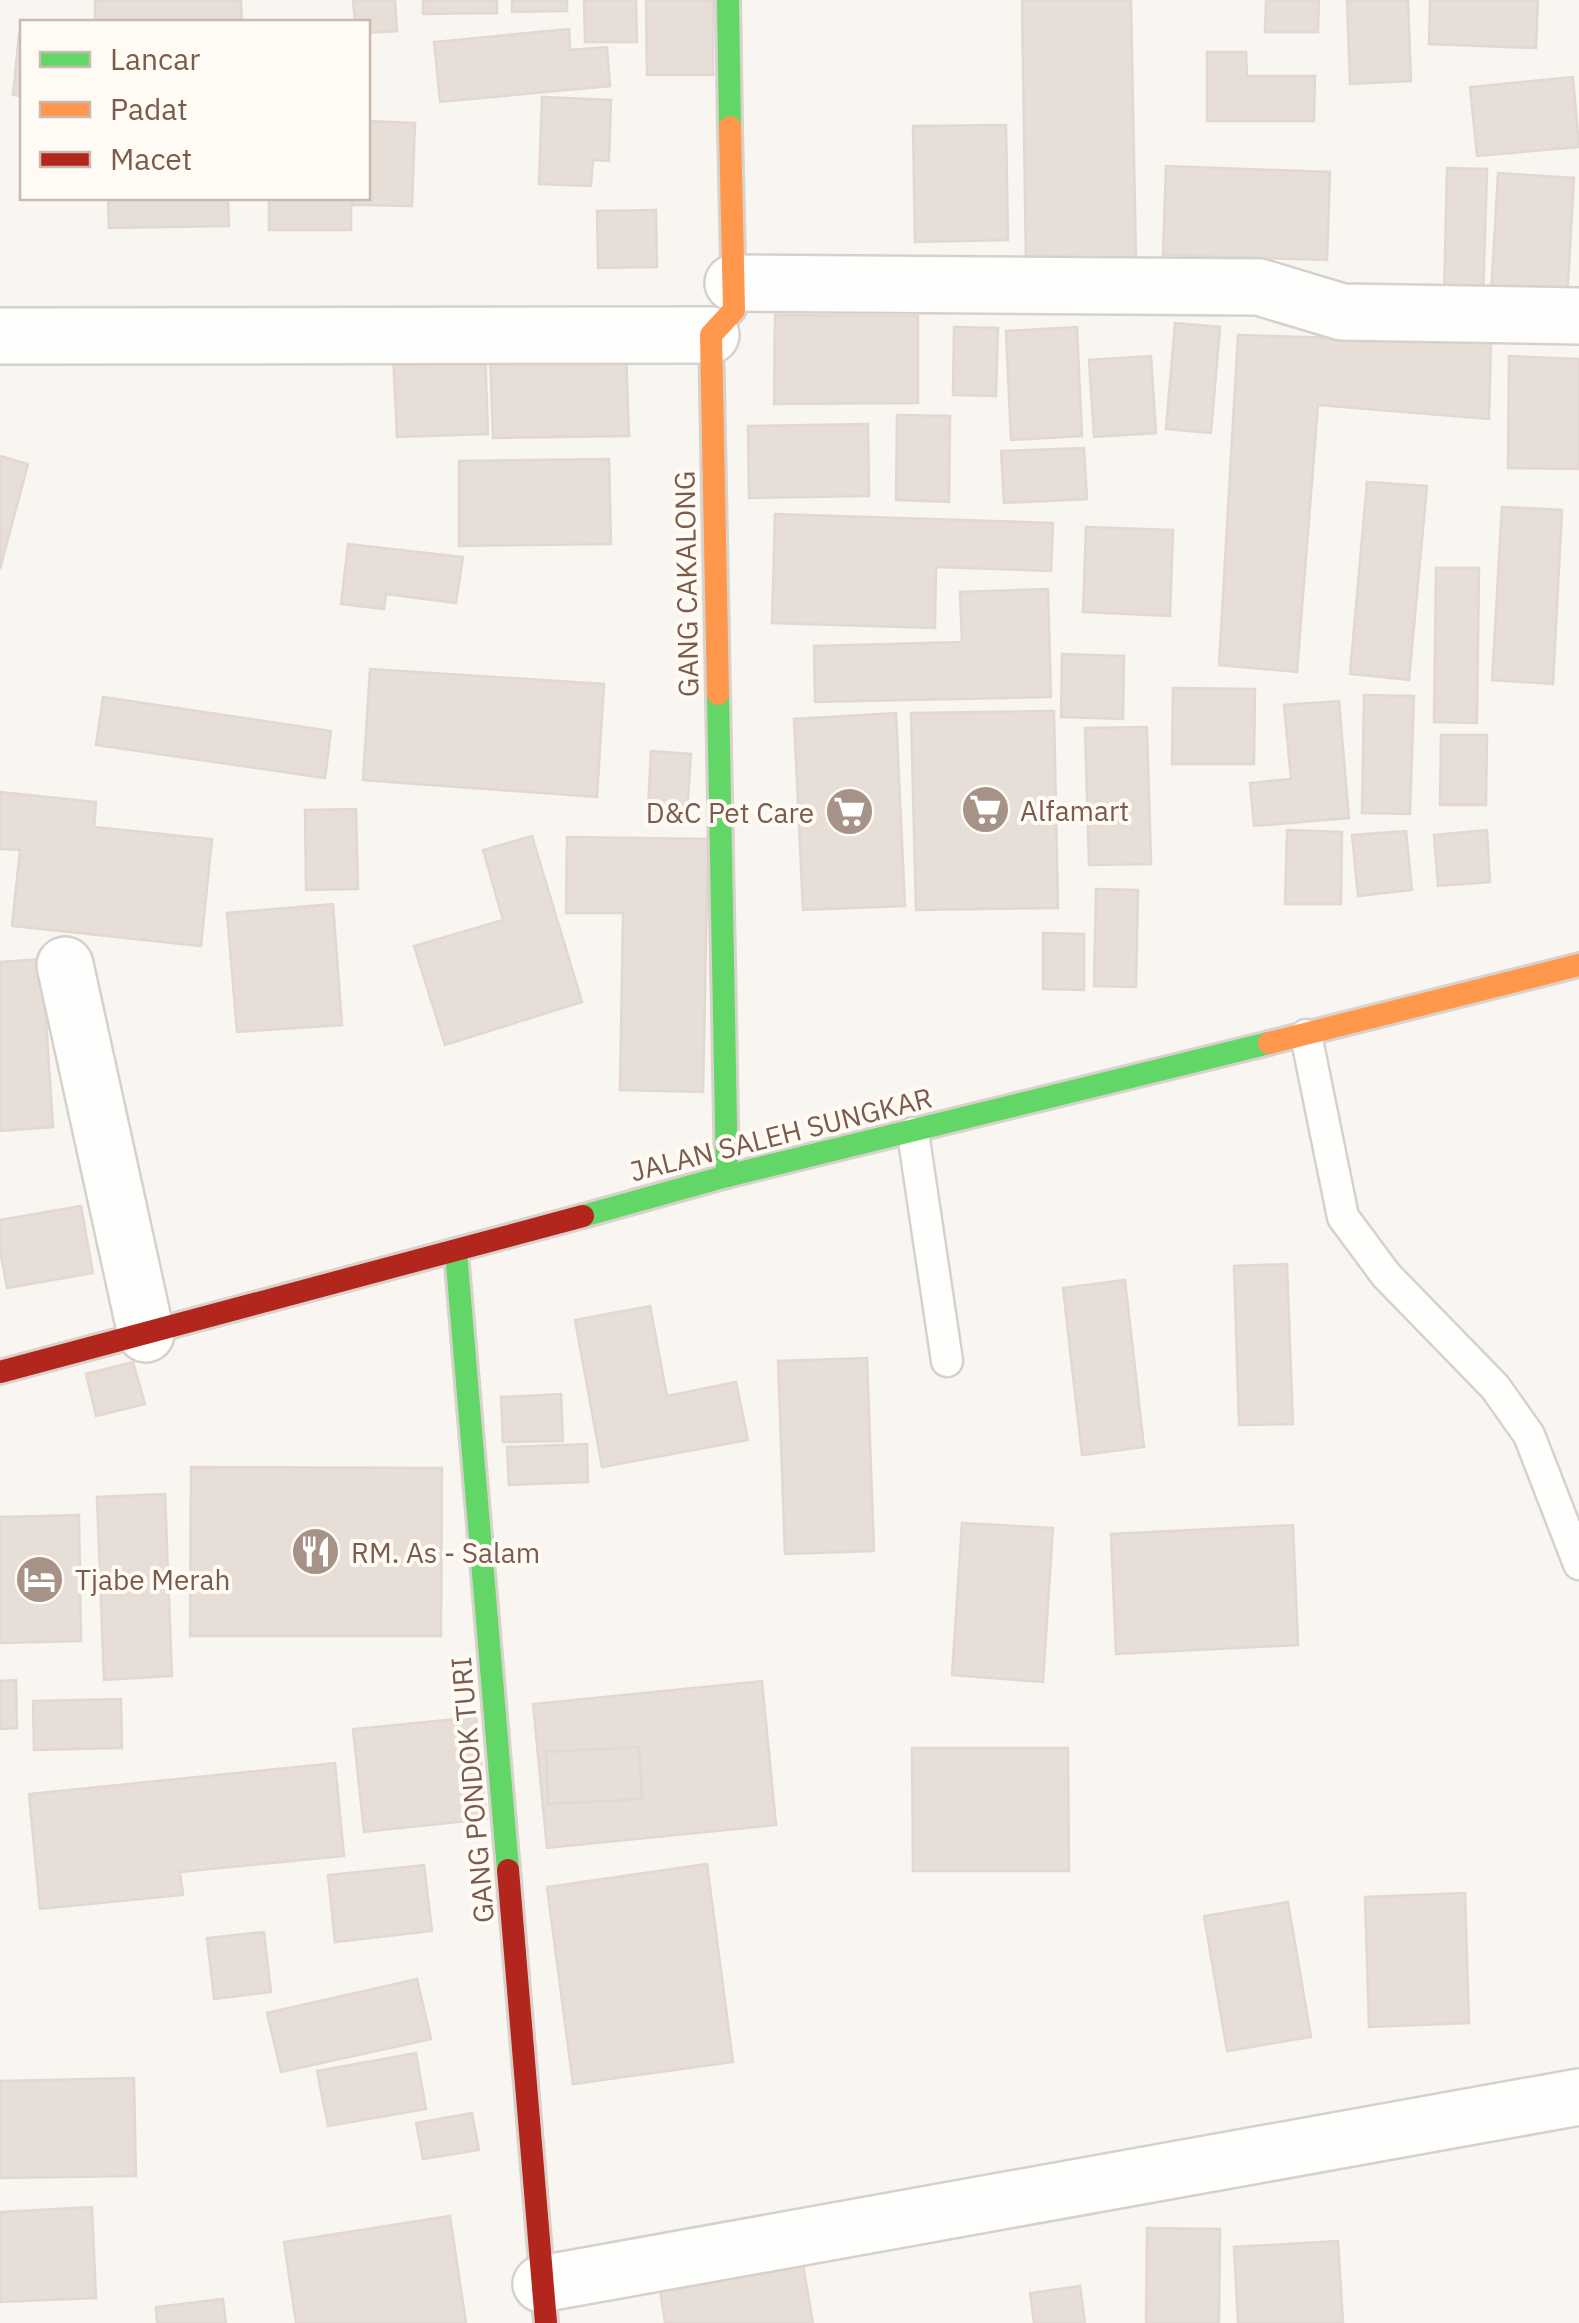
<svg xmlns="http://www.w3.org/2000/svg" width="1579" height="2323" font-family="'IBM Plex Sans',sans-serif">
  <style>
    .building { fill: #e6ded7; stroke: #e2d8d2; stroke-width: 2.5 }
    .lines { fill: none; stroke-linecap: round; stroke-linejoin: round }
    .lane-casing { stroke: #d7d1cb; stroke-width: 35 }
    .street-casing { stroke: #d7d1cb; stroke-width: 60 }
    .fast-casing { stroke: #d9d2cb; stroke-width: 28 }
    .slow-casing { stroke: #d9d2cb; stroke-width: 28 }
    .jam-casing { stroke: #d9d2cb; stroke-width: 28 }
    .lane { stroke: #fefefd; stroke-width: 30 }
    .street { stroke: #fefefd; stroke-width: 55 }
    .fast { stroke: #63d668; stroke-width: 22 }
    .slow { stroke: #ff974d; stroke-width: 22 }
    .jam { stroke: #b3261e; stroke-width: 22 }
    .labels { text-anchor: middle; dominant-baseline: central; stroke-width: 8; stroke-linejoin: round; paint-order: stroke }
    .street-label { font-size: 28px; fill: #7a5c4d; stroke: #fffaf3 }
    .poi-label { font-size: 28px; fill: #7a5c4d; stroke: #fffaf3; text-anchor: start }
  </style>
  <rect width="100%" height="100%" fill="#f9f5f0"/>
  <g class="building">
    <polygon points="95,0 241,0 242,22 95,22"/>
    <polygon points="353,0 395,0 397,31 368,33 368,22 355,22"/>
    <polygon points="423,0 497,0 497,13 423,14"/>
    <polygon points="512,0 567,0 567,11 512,12"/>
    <polygon points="584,0 636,0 637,42 585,42"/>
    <polygon points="646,0 713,0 713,75 647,75"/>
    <polygon points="1022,0 1131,0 1136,262 1026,264"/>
    <polygon points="1266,0 1319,0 1318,32 1265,32"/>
    <polygon points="1347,0 1408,0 1411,81 1350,84"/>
    <polygon points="1430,0 1538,0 1536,48 1429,44"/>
    <polygon points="569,29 570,50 607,47 610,86 440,102 434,42"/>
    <polygon points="19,34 22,34 22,96 13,95"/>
    <polygon points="1207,52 1246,52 1247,76 1315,76 1314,121 1207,121"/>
    <polygon points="1573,77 1579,147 1477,156 1470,87"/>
    <polygon points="542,97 611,100 609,161 593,160 591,186 539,184"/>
    <polygon points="368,121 415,123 412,206 353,205 353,198 368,198"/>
    <polygon points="1006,125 1008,240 915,242 913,126"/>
    <polygon points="1166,166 1330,172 1327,260 1163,255"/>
    <polygon points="1447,168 1487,169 1483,300 1444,298"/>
    <polygon points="1498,173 1574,178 1567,300 1491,295"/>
    <polygon points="108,198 228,198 229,226 109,228"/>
    <rect x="269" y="198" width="82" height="32"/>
    <polygon points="656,210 657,267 598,268 597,211"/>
    <polygon points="775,315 918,316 918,403 774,404"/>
    <polygon points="1175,323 1220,327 1211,433 1166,429"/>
    <polygon points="954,327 998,328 996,396 953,395"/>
    <polygon points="1077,327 1082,436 1011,440 1006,331"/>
    <polygon points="1238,335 1491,342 1489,419 1318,405 1297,672 1219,665"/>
    <polygon points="485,349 488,434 397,437 393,353"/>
    <polygon points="626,349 629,436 493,438 490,352"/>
    <polygon points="1151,356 1156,433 1094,437 1089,360"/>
    <polygon points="1509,356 1579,359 1579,469 1508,468"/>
    <polygon points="897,415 950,416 949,502 896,500"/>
    <polygon points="868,424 869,496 749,498 748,426"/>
    <polygon points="1084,448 1087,499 1004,503 1001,451"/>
    <polygon points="0,456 28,464 0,569"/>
    <polygon points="609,459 611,544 459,546 459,461"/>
    <polygon points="1367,482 1427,486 1409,680 1350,674"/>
    <polygon points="1502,507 1562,510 1553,684 1492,680"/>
    <polygon points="775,514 1053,523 1051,571 936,567 935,628 772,623"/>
    <polygon points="1086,527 1173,530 1170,616 1083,612"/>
    <polygon points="348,544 463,557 456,603 386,594 384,609 341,604"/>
    <polygon points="1436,568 1479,568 1477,723 1434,722"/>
    <polygon points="1048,589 1051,697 815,702 814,646 962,642 960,592"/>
    <polygon points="1062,654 1124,656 1123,719 1061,717"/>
    <polygon points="370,669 604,684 597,797 363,780"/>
    <polygon points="1173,688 1255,689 1254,764 1172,764"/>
    <polygon points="1364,695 1414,696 1410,814 1362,813"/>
    <polygon points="103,697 331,731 325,778 96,745"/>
    <polygon points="1339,701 1349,818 1254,826 1250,783 1291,779 1284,705"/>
    <polygon points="1054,711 1058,908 916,910 911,713"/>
    <polygon points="896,713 905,906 803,910 794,719"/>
    <polygon points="1147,727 1151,864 1089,865 1085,728"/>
    <polygon points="1441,735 1487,735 1486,805 1440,805"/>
    <polygon points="651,751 691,754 687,812 648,809"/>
    <polygon points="0,792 96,802 94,827 212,839 201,946 12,926 20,850 0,849"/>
    <polygon points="356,809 358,889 306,890 305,810"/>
    <polygon points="1287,830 1342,832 1341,904 1285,904"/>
    <polygon points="1487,830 1490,882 1438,886 1434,835"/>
    <polygon points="1406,831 1412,890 1358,896 1352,835"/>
    <polygon points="532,836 582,1002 445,1045 414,946 503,920 483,850"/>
    <polygon points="567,837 708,839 703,1092 620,1090 623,913 566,913"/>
    <polygon points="1096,889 1138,890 1136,987 1094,986"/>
    <polygon points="333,904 342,1025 237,1032 227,913"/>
    <polygon points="1043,933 1084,934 1084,990 1043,989"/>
    <polygon points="42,959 53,1127 0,1131 0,962"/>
    <polygon points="81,1206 93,1273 7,1288 0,1250 0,1220"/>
    <polygon points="1287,1264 1293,1424 1239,1425 1234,1266"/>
    <polygon points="1125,1280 1144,1447 1082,1455 1063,1288"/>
    <polygon points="650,1306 667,1396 736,1382 748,1440 602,1467 575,1320"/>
    <polygon points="867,1358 874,1551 785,1554 778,1361"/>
    <polygon points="133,1362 145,1404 96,1416 86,1374"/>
    <polygon points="561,1394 563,1441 503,1442 501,1397"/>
    <polygon points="587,1444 588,1482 509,1485 507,1447"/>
    <polygon points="191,1467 442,1468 441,1636 190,1636"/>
    <polygon points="165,1494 172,1676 104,1680 97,1497"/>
    <polygon points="79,1515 81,1641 0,1643 0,1517"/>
    <polygon points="962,1523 1053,1528 1043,1682 952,1675"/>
    <polygon points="1293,1525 1298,1645 1116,1654 1111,1534"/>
    <polygon points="16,1680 17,1728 0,1729 0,1681"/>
    <polygon points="762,1681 776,1825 547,1848 533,1704"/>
    <polygon points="121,1699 122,1748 34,1750 33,1701"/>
    <polygon points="476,1717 487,1819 364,1832 353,1729"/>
    <polygon points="639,1747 642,1799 548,1804 546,1752"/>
    <polygon points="912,1748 1068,1748 1069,1871 913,1871"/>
    <polygon points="335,1763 344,1856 180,1872 183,1895 40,1909 29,1794"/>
    <polygon points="707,1864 733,2062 573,2084 547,1887"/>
    <polygon points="424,1865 432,1931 335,1942 328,1875"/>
    <polygon points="1465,1893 1469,2023 1369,2027 1365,1897"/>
    <polygon points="1288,1902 1311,2037 1227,2051 1204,1916"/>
    <polygon points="264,1932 271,1992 214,1999 207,1938"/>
    <polygon points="417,1979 431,2039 281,2072 267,2013"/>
    <polygon points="416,2053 426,2109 328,2126 317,2071"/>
    <polygon points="134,2078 136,2176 0,2178 0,2081"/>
    <polygon points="472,2113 479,2150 423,2159 416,2123"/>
    <polygon points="92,2207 96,2298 0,2302 0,2212"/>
    <polygon points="450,2216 466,2323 296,2323 284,2242"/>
    <polygon points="1147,2228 1220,2229 1219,2323 1146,2323"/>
    <polygon points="1338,2241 1343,2323 1238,2323 1234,2247"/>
    <polygon points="803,2265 813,2323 665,2323 660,2289"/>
    <polygon points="1080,2286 1085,2323 1034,2323 1030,2293"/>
    <polygon points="223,2299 226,2323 157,2323 156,2307"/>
  </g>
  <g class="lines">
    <defs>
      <g id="lane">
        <polyline points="1306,1035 1343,1217 1386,1275 1495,1387 1529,1435 1579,1564"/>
        <polyline points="913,1133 947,1361"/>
      </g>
      <g id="street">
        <polyline points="733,283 1259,287 1342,312 1579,316"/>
        <polyline points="0,336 711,335"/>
        <polyline points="65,965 146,1334"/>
        <polyline points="541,2284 1579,2097"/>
      </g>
      <g id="fast">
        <polyline points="728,0 730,127"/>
        <polyline points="718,694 727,1176"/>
        <polyline points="583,1216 727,1176 1269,1043"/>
        <polyline points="456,1252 508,1870"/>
      </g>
      <g id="slow">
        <polyline points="718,694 711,335 734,310 730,127"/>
        <polyline points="1269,1043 1579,965"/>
      </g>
      <g id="jam">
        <polyline points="0,1372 583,1216"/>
        <polyline points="508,1870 546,2323"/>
      </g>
    </defs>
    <use href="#lane" class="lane-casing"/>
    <use href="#street" class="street-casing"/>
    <use href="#fast" class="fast-casing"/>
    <use href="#slow" class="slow-casing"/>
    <use href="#jam" class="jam-casing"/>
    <use href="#lane" class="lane"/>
    <use href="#street" class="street"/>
    <use href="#fast" class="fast"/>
    <use href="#slow" class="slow"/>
    <use href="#jam" class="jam"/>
  </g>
  <defs>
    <symbol id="supermarket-disc" viewBox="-11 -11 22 22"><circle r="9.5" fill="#a69286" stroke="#fffaf3"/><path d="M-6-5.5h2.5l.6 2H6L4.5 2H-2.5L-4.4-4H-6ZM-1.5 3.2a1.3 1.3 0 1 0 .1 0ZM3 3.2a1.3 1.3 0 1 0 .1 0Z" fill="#fff"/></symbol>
    <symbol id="restaurant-disc" viewBox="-11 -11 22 22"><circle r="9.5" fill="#a69286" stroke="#fffaf3"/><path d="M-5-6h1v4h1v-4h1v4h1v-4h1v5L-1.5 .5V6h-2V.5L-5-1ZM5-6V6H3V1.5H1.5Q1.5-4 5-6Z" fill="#fff"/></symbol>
    <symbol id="hotel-disc" viewBox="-11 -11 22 22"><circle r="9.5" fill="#a69286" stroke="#fffaf3"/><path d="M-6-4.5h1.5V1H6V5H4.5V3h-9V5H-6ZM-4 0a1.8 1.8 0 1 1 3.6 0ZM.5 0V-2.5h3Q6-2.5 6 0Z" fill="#fff"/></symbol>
  </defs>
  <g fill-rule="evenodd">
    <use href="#supermarket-disc" x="958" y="782" width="55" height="55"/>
    <use href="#supermarket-disc" x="822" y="784" width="55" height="55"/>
    <use href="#restaurant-disc" x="288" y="1524" width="55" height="55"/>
    <use href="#hotel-disc" x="12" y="1552" width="55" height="55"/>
  </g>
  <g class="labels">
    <g class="street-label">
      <text transform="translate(686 584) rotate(-91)">GANG CAKALONG</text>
      <text transform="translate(781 1134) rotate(-14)">JALAN SALEH SUNGKAR</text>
      <text transform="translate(472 1790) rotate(-95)">GANG PONDOK TURI</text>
    </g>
    <g class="poi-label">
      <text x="1020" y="810">Alfamart</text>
      <text x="814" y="812" text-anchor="end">D&amp;C Pet Care</text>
      <text x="351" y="1552">RM. As - Salam</text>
      <text x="75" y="1579">Tjabe Merah</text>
    </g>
  </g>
  <rect x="20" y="20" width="350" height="180" fill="#fffaf3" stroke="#cabbb1" stroke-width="2.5"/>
  <rect x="40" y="52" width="50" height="15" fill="#63d668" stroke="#cabbb1" stroke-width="2.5"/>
  <text x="110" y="70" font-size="30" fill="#7a5c4d">Lancar</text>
  <rect x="40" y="102" width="50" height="15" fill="#ff974d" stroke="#cabbb1" stroke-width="2.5"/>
  <text x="110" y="120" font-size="30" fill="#7a5c4d">Padat</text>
  <rect x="40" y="152" width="50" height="15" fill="#b3261e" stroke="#cabbb1" stroke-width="2.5"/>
  <text x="110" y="170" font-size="30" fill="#7a5c4d">Macet</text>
</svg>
